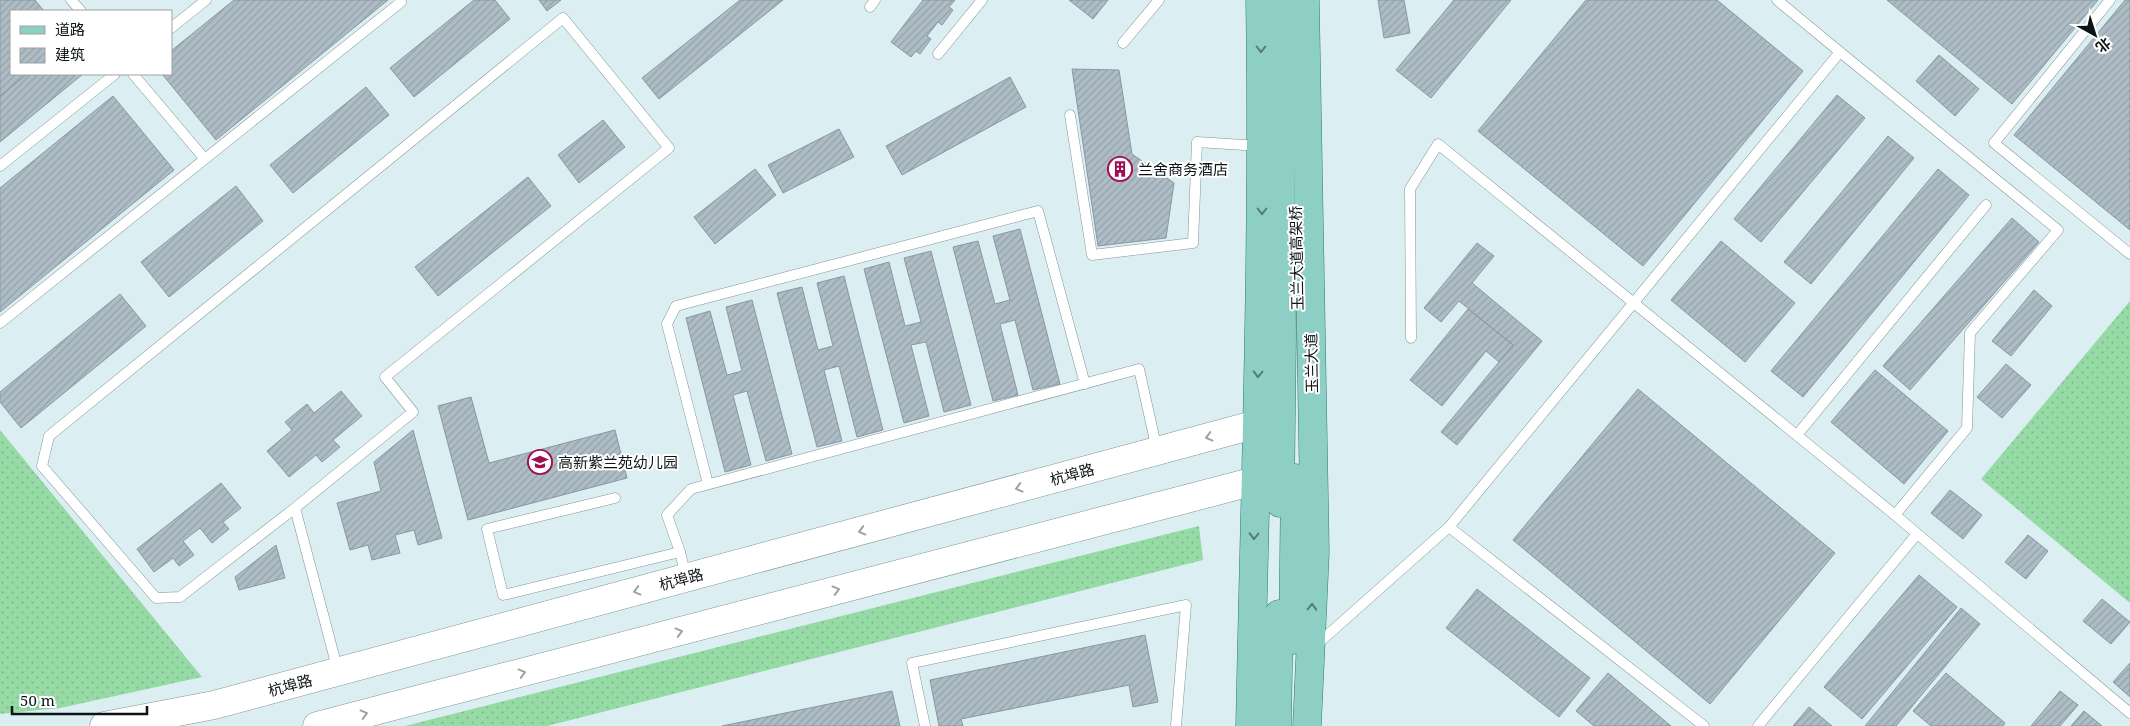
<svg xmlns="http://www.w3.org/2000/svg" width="2130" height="726" font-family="'Noto Serif','Noto Sans SC',serif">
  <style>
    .grass { fill: url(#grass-dots) }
    .building { fill: url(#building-hatch); stroke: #8a97a1 }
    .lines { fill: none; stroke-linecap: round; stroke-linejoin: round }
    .lane-casing { stroke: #829498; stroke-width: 11 }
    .secondary-casing { stroke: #829498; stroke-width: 29 }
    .primary-casing { stroke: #30796e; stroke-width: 29 }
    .lane { stroke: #fff; stroke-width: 10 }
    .secondary { stroke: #fff; stroke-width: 28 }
    .primary { stroke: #8ecfc5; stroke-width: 28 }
    .oneway { stroke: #547b76 }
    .oneway2 { stroke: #9ea1a1 }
    .labels { text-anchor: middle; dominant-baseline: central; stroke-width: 4; stroke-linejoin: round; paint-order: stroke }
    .poi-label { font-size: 15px; fill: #0d1415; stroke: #fff; text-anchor: start }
    .street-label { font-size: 15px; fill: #0d1415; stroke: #fff }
  </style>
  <defs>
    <pattern id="grass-dots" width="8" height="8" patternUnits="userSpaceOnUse" patternTransform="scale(1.25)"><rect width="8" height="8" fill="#96daa5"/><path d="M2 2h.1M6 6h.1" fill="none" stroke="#80ba8d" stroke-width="1.8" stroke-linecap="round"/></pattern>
    <pattern id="building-hatch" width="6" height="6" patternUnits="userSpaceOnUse" patternTransform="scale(1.25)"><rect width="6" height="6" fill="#aebcc6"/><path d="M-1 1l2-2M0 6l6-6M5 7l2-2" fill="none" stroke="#94a1a9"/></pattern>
  </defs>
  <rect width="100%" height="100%" fill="#dbeff3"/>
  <g class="grass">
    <polygon points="2130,301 2130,603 1981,479"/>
    <polygon points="0,430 202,677 60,708 0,714"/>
    <polygon points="1199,526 1203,560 547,726 405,726"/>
  </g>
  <g class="building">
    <polygon points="0,0 35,0 44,11 11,11 11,74 27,74 0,96"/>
    <polygon points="234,0 388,0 216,140 162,74 171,74 171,51"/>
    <polygon points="474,0 495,0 510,19 414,97 390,68"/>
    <polygon points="539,0 561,0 547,11"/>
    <polygon points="740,0 783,0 659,99 642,78"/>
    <polygon points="923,0 955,0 949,7 953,10 942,25 938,22 927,36 931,39 920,54 916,51 911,57 891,42"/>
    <polygon points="1069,0 1108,0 1093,19"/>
    <polygon points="1378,0 1404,0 1410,33 1384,38"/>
    <polygon points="1454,0 1511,0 1431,98 1396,70"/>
    <polygon points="1586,0 1717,0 1803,71 1643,266 1478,131"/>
    <polygon points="1887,0 2098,0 2012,104"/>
    <polygon points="2125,0 2130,0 2130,230 2014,135"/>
    <polygon points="1939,55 1979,89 1955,116 1916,81"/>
    <polygon points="1072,69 1119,70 1132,154 1174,183 1166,238 1098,246"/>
    <polygon points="27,74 83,74 0,142 0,96"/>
    <polygon points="1010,77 1026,107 902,175 886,146"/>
    <polygon points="366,87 389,115 293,193 270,165"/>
    <polygon points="1837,95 1865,118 1761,242 1734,219"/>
    <polygon points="113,96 174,170 0,312 0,188"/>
    <polygon points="603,120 625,147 579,183 558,155"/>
    <polygon points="839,129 854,157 783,193 768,165"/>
    <polygon points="1888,136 1914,158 1811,284 1784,262"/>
    <polygon points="755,169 776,195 715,244 694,217"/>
    <polygon points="1938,169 1969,195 1803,397 1771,371"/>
    <polygon points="528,177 551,206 438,296 415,267"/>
    <polygon points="236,186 263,221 169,297 141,262"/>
    <polygon points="2012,218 2039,242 1910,390 1883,366"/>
    <polygon points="1020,229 1060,384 1033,390 1015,320 1000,324 1018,395 993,401 953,247 978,241 995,304 1010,300 993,236"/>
    <polygon points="1721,241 1795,303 1745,362 1671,300"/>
    <polygon points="1477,243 1494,256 1472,283 1542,341 1457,445 1441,432 1513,345 1459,301 1441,322 1424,308"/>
    <polygon points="931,251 971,405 944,412 926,342 911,345 929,416 904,423 864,269 889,262 905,326 921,322 904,258"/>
    <polygon points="844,276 883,430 857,437 839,366 824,370 842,441 817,447 777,293 802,287 818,350 833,346 817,283"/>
    <polygon points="2034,290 2052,306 2011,356 1992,341"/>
    <polygon points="120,294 146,326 21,428 0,402 0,392"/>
    <polygon points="752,300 792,454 766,461 747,391 733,395 751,465 725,472 686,318 710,311 727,375 742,371 726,307"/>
    <polygon points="1468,309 1513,345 1499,362 1486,351 1442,406 1410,380"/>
    <polygon points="2006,364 2031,385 2002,418 1977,397"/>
    <polygon points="1875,370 1948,431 1904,484 1831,422"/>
    <polygon points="1638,389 1835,553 1710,704 1513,540"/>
    <polygon points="341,391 362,416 333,440 340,447 322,462 316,455 289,477 267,451 292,430 285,422 307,404 314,413"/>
    <polygon points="471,397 489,463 615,430 627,478 468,520 438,406"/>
    <polygon points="413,430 442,538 418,545 414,530 395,535 400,553 372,560 368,545 350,550 337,503 381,491 374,462"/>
    <polygon points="221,483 241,508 223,522 229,529 212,543 200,528 183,541 194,555 179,566 173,558 154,572 137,549"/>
    <polygon points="1950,490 1982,515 1963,539 1931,513"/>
    <polygon points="2028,535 2048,551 2026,579 2005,562"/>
    <polygon points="276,545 285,578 239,590 235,577"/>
    <polygon points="1919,575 1957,607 1862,719 1824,687"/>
    <polygon points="1477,589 1590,678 1559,717 1446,628"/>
    <polygon points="2102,599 2130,622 2111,644 2083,621"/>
    <polygon points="1961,608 1980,624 1896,726 1865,726"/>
    <polygon points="1145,635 1158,702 1133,707 1129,685 961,719 963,726 939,726 930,680"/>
    <polygon points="2130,663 2130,697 2113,682"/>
    <polygon points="1608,673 1671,726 1594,726 1576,711"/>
    <polygon points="1946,673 2005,723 2003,726 1931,726 1913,711"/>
    <polygon points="892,691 900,726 722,726"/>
    <polygon points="2060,691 2078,705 2060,726 2031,726"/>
    <polygon points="1809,707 1832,726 1793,726"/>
    <polygon points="2084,711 2102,726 2071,726"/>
  </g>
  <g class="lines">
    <defs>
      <g id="lane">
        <polyline points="71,0 81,11"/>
        <polyline points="2110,0 1994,143 2130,254"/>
        <polyline points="870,7 875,0"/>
        <polyline points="171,28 206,0"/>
        <polyline points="1123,43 1159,0"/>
        <polyline points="1840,52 2058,230 1970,333 1967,428 1895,515"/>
        <polyline points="938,54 982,0"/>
        <polyline points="133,74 204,158"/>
        <polyline points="1070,115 1092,255 1193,243 1197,142 1260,146"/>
        <polyline points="0,166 115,74"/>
        <polyline points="0,323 401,2 400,0"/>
        <polyline points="1411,338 1410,189 1438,144 1895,515 2130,713"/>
        <polyline points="1797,435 1986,205"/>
        <polyline points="708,484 667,324 676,306 1038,211 1085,384"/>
        <polyline points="615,498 487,529 503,595 680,552 686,577"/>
        <polyline points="295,508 413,412 385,377 669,148 563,18 49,436 42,466 156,598 180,597 295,508 338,671"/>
        <polyline points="1449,527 1704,726"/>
        <polyline points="680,552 667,515 691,489 1139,369 1157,450"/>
        <polyline points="1314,647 1449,527 1840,52 1777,0"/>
        <polyline points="925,726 912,663 1186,605 1176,726"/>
        <polyline points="1758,726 1917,534"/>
      </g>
      <g id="secondary">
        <polyline points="104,726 214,705 1257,424"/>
        <polyline points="317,726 1255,481"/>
      </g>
      <g id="primary">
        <polyline points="1305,0 1315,552 1307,726"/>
        <polyline points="1279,6 1282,337 1280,503"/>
        <polyline points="1293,640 1295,478"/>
        <path d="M 1250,726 C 1255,484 1264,242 1260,0"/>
        <polyline points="1277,726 1279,614"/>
      </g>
    </defs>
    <use href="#lane" class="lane-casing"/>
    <use href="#secondary" class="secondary-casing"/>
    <use href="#primary" class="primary-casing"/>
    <use href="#lane" class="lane"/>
    <use href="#secondary" class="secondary"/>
    <use href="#primary" class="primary"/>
  </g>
  <defs><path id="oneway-chevron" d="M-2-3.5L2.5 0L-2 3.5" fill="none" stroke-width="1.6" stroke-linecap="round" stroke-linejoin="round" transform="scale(1.25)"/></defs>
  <g class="oneway">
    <use href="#oneway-chevron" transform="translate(1261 49) rotate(90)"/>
    <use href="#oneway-chevron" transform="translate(1262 211) rotate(90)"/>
    <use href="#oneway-chevron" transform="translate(1258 374) rotate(92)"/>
    <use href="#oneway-chevron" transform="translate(1254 536) rotate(91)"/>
    <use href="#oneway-chevron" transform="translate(1312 607) rotate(-88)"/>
  </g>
  <g class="oneway2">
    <use href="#oneway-chevron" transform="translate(1209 437) rotate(165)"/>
    <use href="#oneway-chevron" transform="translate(1019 488) rotate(165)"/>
    <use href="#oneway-chevron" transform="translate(862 531) rotate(165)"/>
    <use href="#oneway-chevron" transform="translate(836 590) rotate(-15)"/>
    <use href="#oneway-chevron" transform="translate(637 591) rotate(165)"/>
    <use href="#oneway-chevron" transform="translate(679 632) rotate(-15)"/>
    <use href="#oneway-chevron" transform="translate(522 673) rotate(-15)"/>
    <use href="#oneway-chevron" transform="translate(364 714) rotate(-15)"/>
  </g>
  <defs>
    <symbol id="building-ring" viewBox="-11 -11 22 22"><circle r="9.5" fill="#fff" stroke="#a10d51" stroke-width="1.5"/><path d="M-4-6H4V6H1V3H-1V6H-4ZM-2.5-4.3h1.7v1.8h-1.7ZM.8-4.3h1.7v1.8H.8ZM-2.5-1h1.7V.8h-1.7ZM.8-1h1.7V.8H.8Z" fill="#a10d51"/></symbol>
    <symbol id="school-ring" viewBox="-11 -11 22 22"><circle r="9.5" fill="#fff" stroke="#a10d51" stroke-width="1.5"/><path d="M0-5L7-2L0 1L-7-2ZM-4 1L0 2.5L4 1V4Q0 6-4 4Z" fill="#a10d51"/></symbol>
  </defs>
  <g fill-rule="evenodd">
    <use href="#building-ring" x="1106" y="155" width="28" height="28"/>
    <use href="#school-ring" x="526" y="448" width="28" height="28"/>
  </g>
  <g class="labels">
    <g class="poi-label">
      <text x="1138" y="169">兰舍商务酒店</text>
      <text x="558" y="462">高新紫兰苑幼儿园</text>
    </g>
    <g class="street-label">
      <text transform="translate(1296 258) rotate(-91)">玉兰大道高架桥</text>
      <text transform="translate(1311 363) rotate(-91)">玉兰大道</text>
      <text transform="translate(1072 474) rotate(-15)">杭埠路</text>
      <text transform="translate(681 579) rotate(-15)">杭埠路</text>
      <text transform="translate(290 685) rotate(-15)">杭埠路</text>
    </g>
  </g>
  <rect x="10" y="10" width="162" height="65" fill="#ffffff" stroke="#9ea1a1"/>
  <rect x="20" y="26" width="25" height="8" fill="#8ecfc5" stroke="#9ea1a1"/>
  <text x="55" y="35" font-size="15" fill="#0d1415">道路</text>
  <rect x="20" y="48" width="25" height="15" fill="url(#building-hatch)" stroke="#9ea1a1"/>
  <text x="55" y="60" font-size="15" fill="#0d1415">建筑</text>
  <g transform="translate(2095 35) rotate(141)" stroke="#ffffff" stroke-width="4" paint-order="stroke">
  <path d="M0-4L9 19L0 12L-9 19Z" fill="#0d1415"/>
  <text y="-8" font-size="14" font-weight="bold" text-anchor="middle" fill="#0d1415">北</text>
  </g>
  <path d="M12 706v8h135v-8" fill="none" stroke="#0d1415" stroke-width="2.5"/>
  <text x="20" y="706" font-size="15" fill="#0d1415" stroke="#ffffff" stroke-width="4" paint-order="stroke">50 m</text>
</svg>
